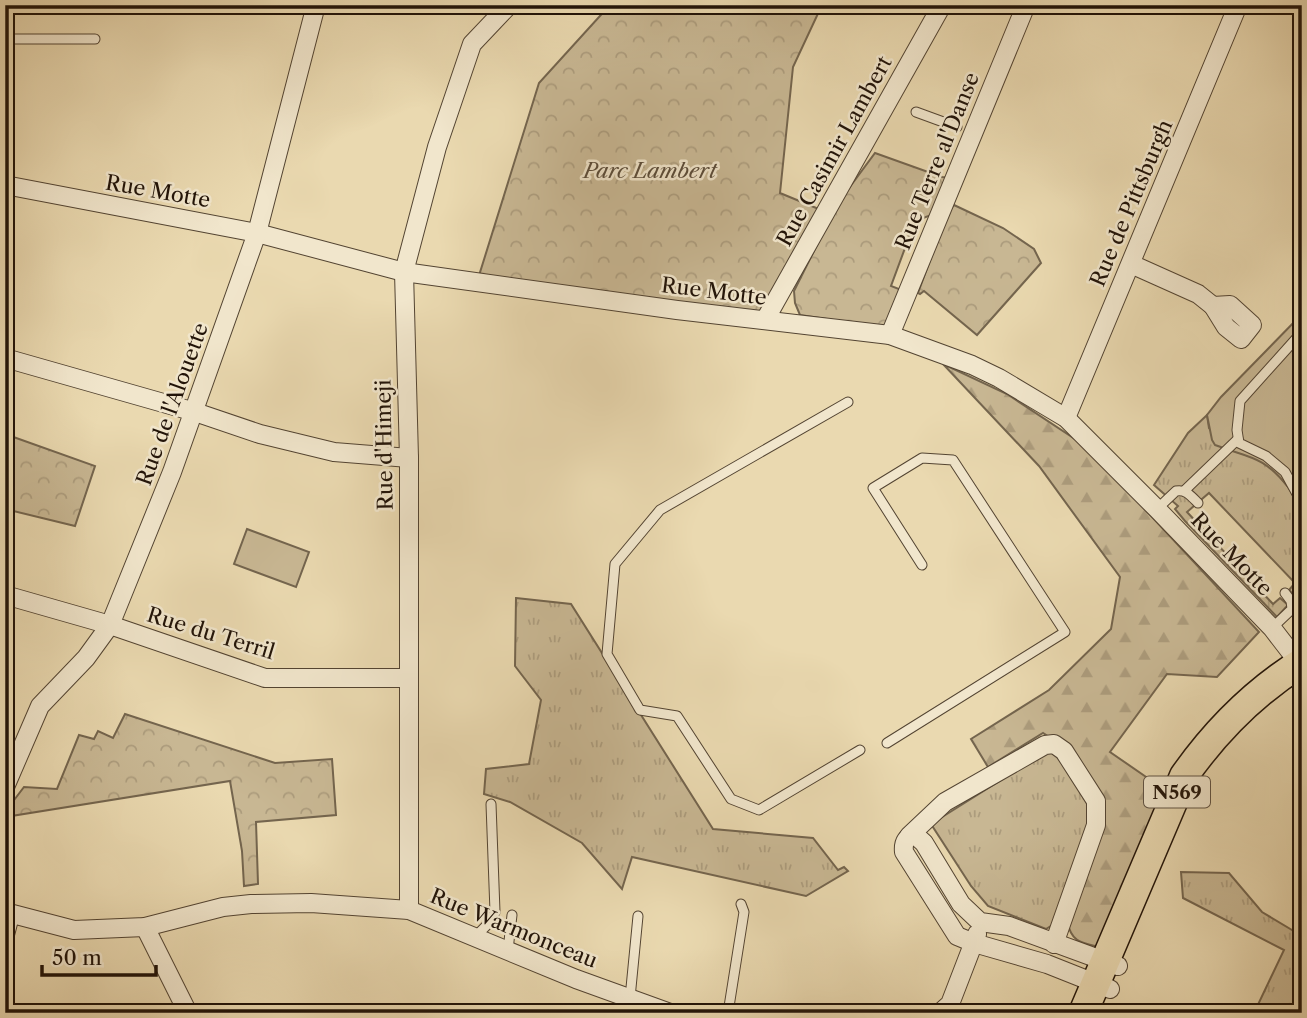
<svg xmlns="http://www.w3.org/2000/svg" width="1307" height="1018" font-family="'Libre Caslon Text',serif">
  <style>
    .grass { fill: url(#grass-tufts); stroke: #74654e; stroke-width: 2 }
    .forest { fill: url(#forest-firs); stroke: #74654e; stroke-width: 2 }
    .park { fill: url(#park-crowns); stroke: #74654e; stroke-width: 2 }
    .pitch { fill: #c8b793; stroke: #74654e; stroke-width: 2 }
    .lines { fill: none; stroke-linecap: round; stroke-linejoin: round }
    .lane-casing { stroke: #534432; stroke-width: 11 }
    .street-casing { stroke: #534432; stroke-width: 20 }
    .primary-casing { stroke: #211308; stroke-width: 31 }
    .lane { stroke: #f1e6cc; stroke-width: 9 }
    .street { stroke: #f1e6cc; stroke-width: 18 }
    .primary { stroke: #ead9b0; stroke-width: 28 }
    .labels { text-anchor: middle; dominant-baseline: central; stroke-width: 5; stroke-linejoin: round; paint-order: stroke }
    .shield { fill: #f1e6cc; stroke: #5f5243; stroke-width: 2 }
    .shield-label { font-size: 19px; font-weight: bold; fill: #211308 }
    .street-label { font-size: 21px; fill: #211308; stroke: #f1e6cc }
    .park-label { font-size: 21px; font-style: italic; fill: #5b4c39; stroke: #f1e6cc }
  </style>
  <defs>
    <pattern id="grass-tufts" width="24" height="20" patternUnits="userSpaceOnUse" patternTransform="scale(1.75)"><rect width="24" height="20" fill="#c8b793"/><path d="M3 7l-1-3M5 7V3M7 7l1-3M15 17l-1-3M17 17v-4M19 17l1-3" fill="none" stroke="#ac9c7d"/></pattern>
    <pattern id="forest-firs" width="22" height="20" patternUnits="userSpaceOnUse" patternTransform="scale(1.75)"><rect width="22" height="20" fill="#c8b793"/><path d="M5 1l3.5 6h-7zM16 11l3.5 6h-7z" fill="#ac9c7d"/></pattern>
    <pattern id="park-crowns" width="20" height="18" patternUnits="userSpaceOnUse" patternTransform="scale(1.75)"><rect width="20" height="18" fill="#c8b793"/><path d="M2 6a3 3 0 1 1 6 0M12 15a3 3 0 1 1 6 0" fill="none" stroke="#ac9c7d"/></pattern>
  </defs>
  <rect width="100%" height="100%" fill="#ead9b0"/>
  <filter id="stains"><feTurbulence type="fractalNoise" baseFrequency=".00286" numOctaves="4"/><feColorMatrix values="0 0 0 0 .2 0 0 0 0 .09 0 0 0 0 .02 0 0 0 .5 -.17"/></filter>
  <radialGradient id="worn" r=".72"><stop offset=".6" stop-color="#630" stop-opacity="0"/><stop offset="1" stop-color="#630" stop-opacity=".3"/></radialGradient>
  <g class="grass">
    <polygon points="1207,415 1209,428 1229,449 1263,461 1276,472 1290,489 1302,511 1302,604 1289,590 1295,583 1209,493 1187,512 1273,604 1280,598 1288,605 1277,617 1185,521 1175,509 1178,506 1154,485 1188,433"/>
    <polygon points="516,598 571,604 713,829 813,838 838,870 844,867 848,871 806,896 632,857 622,889 582,843 510,802 484,794 486,769 529,764 541,700 515,666"/>
    <polygon points="1049,750 1066,765 1091,810 1075,871 1054,924 1046,929 988,906 971,886 931,824"/>
    <polygon points="1181,872 1229,873 1262,912 1302,936 1302,1013 1254,1013 1284,950 1183,898"/>
  </g>
  <path class="forest" d="M 943,364 L 1007,394 L 1087,447 L 1259,632 L 1217,677 L 1167,674 L 1110,752 L 1165,790 L 1104,948 C 1084,943 1072,945 1067,921 L 1102,821 L 1055,741 L 1043,733 L 988,767 L 971,739 L 1049,690 L 1111,629 L 1120,577 L 1039,466 Z"/>
  <g class="park">
    <polygon points="618,5 822,5 793,67 780,193 826,212 765,320 477,282 539,83 609,6"/>
    <polygon points="875,153 942,177 955,178 934,214 915,221 891,286 904,291 887,328 800,315 795,303 794,291 838,203"/>
    <polygon points="954,205 1003,228 1034,249 1041,263 977,335 924,291 920,294 918,293 947,214"/>
    <polygon points="5,434 95,466 75,526 5,509"/>
    <polygon points="125,714 275,763 332,759 336,815 256,822 258,884 244,886 242,851 230,781 5,817 5,812 24,787 57,789 79,735 94,739 98,731 113,738"/>
  </g>
  <g class="pitch">
    <path d="M 1302,314 L 1302,511 C 1297,503 1293,494 1288,487 C 1263,455 1249,458 1215,445 L 1212,440 L 1207,415 L 1221,397 Z"/>
    <polygon points="247,529 309,552 296,587 234,564"/>
  </g>
  <g class="lines">
    <defs>
      <g id="lane">
        <polyline points="5,39 95,39"/>
        <polyline points="916,112 957,127"/>
        <polyline points="1302,332 1240,401 1237,430 1239,443 1266,456 1285,472 1302,503"/>
        <polyline points="848,402 660,510 615,564 607,654 640,710 677,716 731,799 759,810 860,750"/>
        <polyline points="1184,491 1238,439"/>
        <path d="M 1157,509 L 1176,491 C 1186,489 1191,496 1198,503"/>
        <polyline points="1272,628 1292,609 1291,601 1285,593"/>
        <polyline points="887,743 1065,632 953,460 922,458 873,488 922,565"/>
        <polyline points="475,937 492,920 495,912 491,804"/>
        <polyline points="508,950 512,915"/>
        <polyline points="630,998 638,916"/>
        <polyline points="8,1013 6,949 15,914"/>
        <polyline points="728,1013 744,912 741,904"/>
      </g>
      <g id="street">
        <polyline points="5,185 257,233 404,272 677,310 890,335 972,365 999,378 1066,418 1157,509 1272,628 1302,667"/>
        <polyline points="1131,264 1198,294 1213,306"/>
        <polygon points="1230,305 1252,325 1241,339 1226,327 1213,306"/>
        <polyline points="765,320 942,5"/>
        <polyline points="890,335 1026,5"/>
        <polyline points="5,358 195,412 260,434 334,452 409,458"/>
        <polyline points="1066,418 1238,5"/>
        <polyline points="5,595 110,625 265,678 408,678"/>
        <polyline points="5,787 40,706 86,658 110,625 172,472 257,233 316,5"/>
        <polyline points="909,836 945,802 1045,745 1054,744 1064,751 1096,801 1096,825 1054,944"/>
        <polyline points="409,910 409,458 404,272 437,147 472,44 509,5"/>
        <polyline points="5,912 74,930 145,927 223,907 251,904 311,903 409,910 576,979 670,1013"/>
        <polyline points="145,927 188,1013"/>
        <path d="M 1110,989 L 1047,964 L 974,943 L 957,936 L 904,852 C 903,843 905,838 914,834 L 924,843 L 961,904 L 980,922 L 1009,926 L 1118,966"/>
        <polyline points="940,1013 950,1004 977,934"/>
      </g>
      <path id="primary" d="M 1083,1013 L 1184,776 C 1215,732 1256,691 1302,662"/>
    </defs>
    <use href="#lane" class="lane-casing"/>
    <use href="#street" class="street-casing"/>
    <use href="#primary" class="primary-casing"/>
    <use href="#lane" class="lane"/>
    <use href="#street" class="street"/>
    <use href="#primary" class="primary"/>
  </g>
  <g class="labels">
    <rect class="shield" x="1144" y="776.5" width="66" height="31" rx="5"/>
    <g class="shield-label">
      <text x="1177" y="792">N569</text>
    </g>
    <g class="street-label">
      <text transform="translate(834 151) rotate(-61)">Rue Casimir Lambert</text>
      <text transform="translate(937 161) rotate(-68)">Rue Terre al'Danse</text>
      <text transform="translate(158 191) rotate(10)">Rue Motte</text>
      <text transform="translate(1131 203) rotate(-67)">Rue de Pittsburgh</text>
      <text transform="translate(714 291) rotate(7)">Rue Motte</text>
      <text transform="translate(172 404) rotate(-70)">Rue de l'Alouette</text>
      <text transform="translate(384 445) rotate(-91)">Rue d'Himeji</text>
      <text transform="translate(1232 554) rotate(46)">Rue Motte</text>
      <text transform="translate(211 633) rotate(17)">Rue du Terril</text>
      <text transform="translate(514 928) rotate(22)">Rue Warmonceau</text>
    </g>
    <g class="park-label">
      <text x="650" y="170">Parc Lambert</text>
    </g>
  </g>
  <rect width="1307" height="1018" fill="none" stroke="#ead9b0" stroke-width="28"/>
  <rect x="7" y="7" width="1293" height="1004" fill="none" stroke="#211308" stroke-width="3.5"/>
  <rect x="14" y="14" width="1279" height="990" fill="none" stroke="#211308" stroke-width="2"/>
  <path d="M42 965v10h114v-10" fill="none" stroke="#211308" stroke-width="3.5"/>
  <text x="52" y="965" font-size="21" fill="#211308" stroke="#f1e6cc" stroke-width="5" paint-order="stroke">50 m</text>
  <rect width="100%" height="100%" filter="url(#stains)"/>
  <rect width="100%" height="100%" fill="url(#worn)"/>
</svg>
